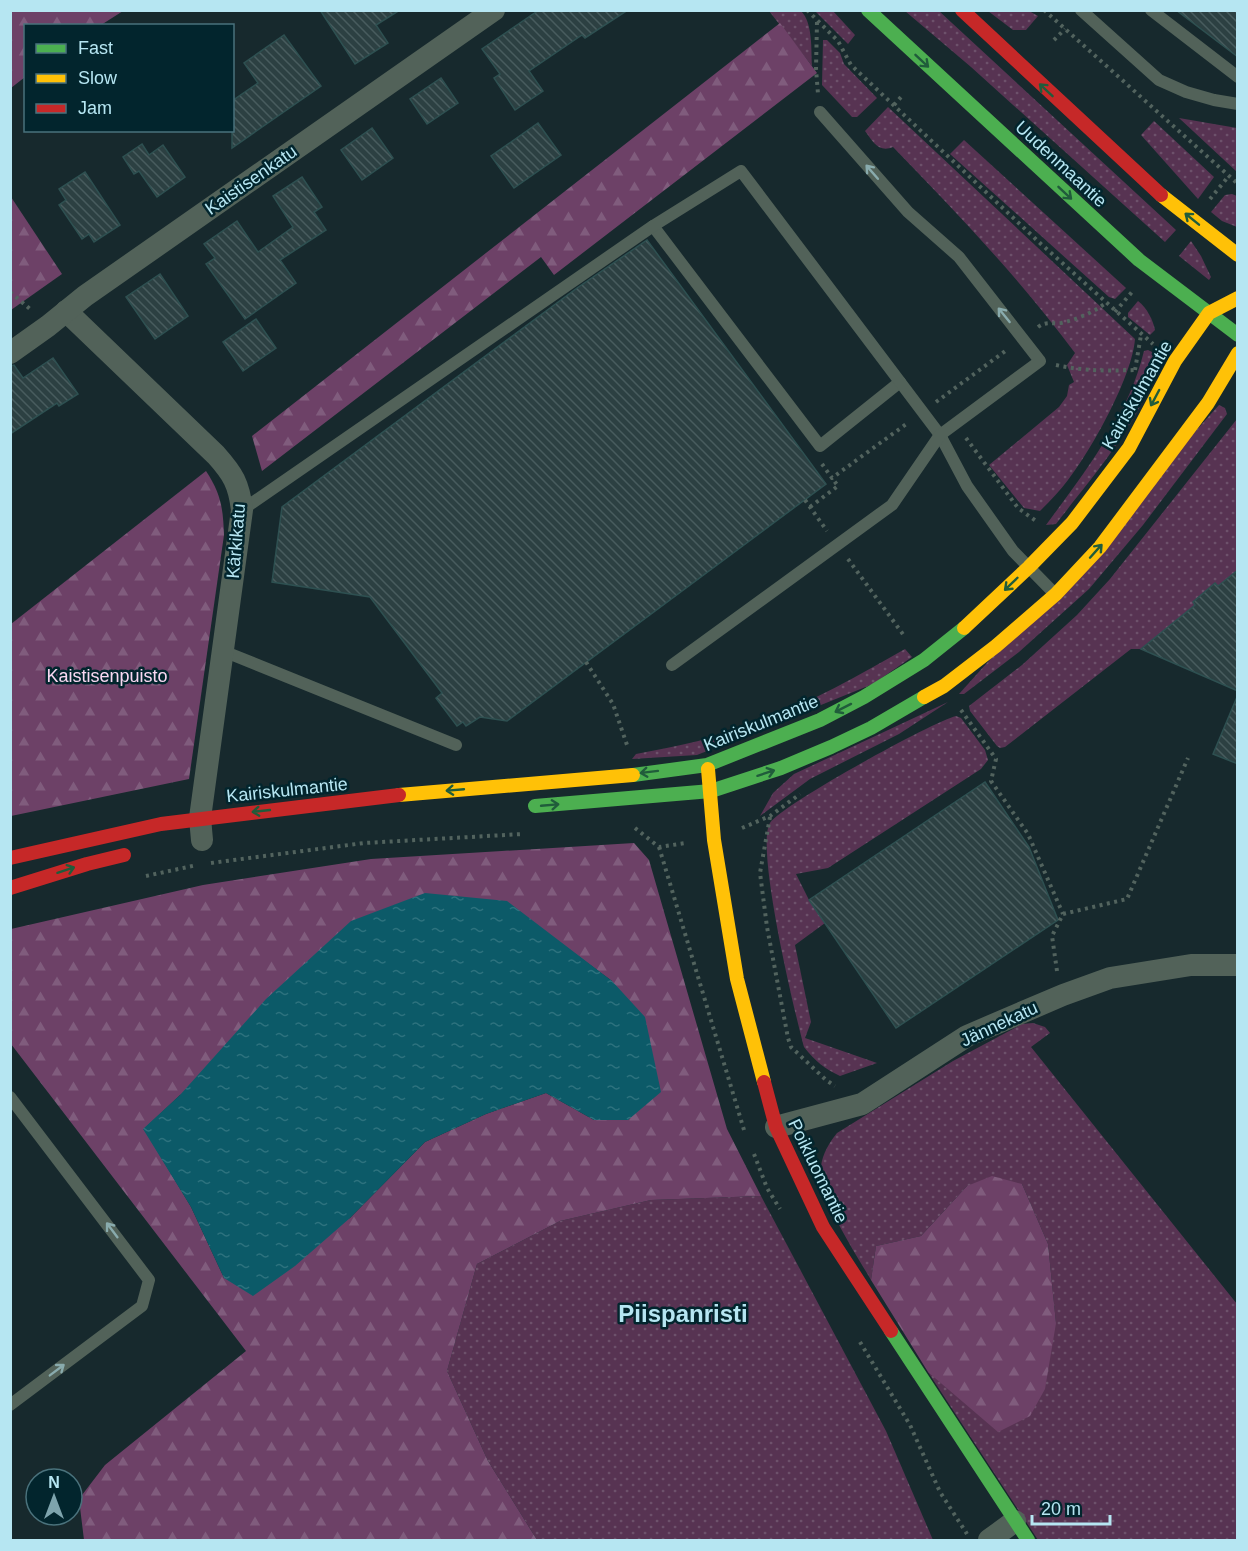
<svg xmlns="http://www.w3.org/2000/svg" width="1248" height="1551" font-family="Helvetica,sans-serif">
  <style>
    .grass { fill: url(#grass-dots) }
    .forest { fill: url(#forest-firs); fill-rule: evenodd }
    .water { fill: url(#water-ripples) }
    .building { fill: url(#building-back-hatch); stroke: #2e5051; stroke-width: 1.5 }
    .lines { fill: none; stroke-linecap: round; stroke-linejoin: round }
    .path { stroke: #52635e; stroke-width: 4; stroke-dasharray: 3 4.5; stroke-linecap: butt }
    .lane { stroke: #526259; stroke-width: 12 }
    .street { stroke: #526259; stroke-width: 22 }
    .fast { stroke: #4caf50; stroke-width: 14 }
    .slow { stroke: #ffc107; stroke-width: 14 }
    .jam { stroke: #c62828; stroke-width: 14 }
    .oneway { stroke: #205c3b }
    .oneway2 { stroke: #89abad }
    .labels { text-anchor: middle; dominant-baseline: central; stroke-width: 5; stroke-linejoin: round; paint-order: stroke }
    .street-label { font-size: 18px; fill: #b6e6f2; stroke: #02252d }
    .park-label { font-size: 18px; fill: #f9d8f2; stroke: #02252d }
    .district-label { font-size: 24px; font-weight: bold; fill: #b6e6f2; stroke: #02252d }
  </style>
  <defs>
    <pattern id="grass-dots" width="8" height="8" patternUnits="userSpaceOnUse" patternTransform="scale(1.5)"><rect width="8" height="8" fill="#573352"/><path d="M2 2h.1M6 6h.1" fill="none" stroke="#6d516b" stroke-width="1.8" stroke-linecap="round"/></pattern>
    <pattern id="forest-firs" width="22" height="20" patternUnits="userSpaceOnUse" patternTransform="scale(1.5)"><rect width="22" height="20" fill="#6d4167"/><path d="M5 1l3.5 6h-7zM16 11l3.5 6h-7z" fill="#805c7d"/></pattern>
    <pattern id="water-ripples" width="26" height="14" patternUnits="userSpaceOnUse" patternTransform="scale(1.5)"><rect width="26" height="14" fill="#0c5a68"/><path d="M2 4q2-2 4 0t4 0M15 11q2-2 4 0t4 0" fill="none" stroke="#2d727e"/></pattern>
    <pattern id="building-back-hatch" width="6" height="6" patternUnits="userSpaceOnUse" patternTransform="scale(1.5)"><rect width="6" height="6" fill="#2c4042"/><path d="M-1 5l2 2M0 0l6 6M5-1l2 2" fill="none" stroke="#485c5e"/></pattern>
  </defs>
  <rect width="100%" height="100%" fill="#17292d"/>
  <g class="grass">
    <path d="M 769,11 L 801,11 C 813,23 811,49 812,66 Z"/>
    <polygon points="815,11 833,11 855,35 848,44"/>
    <polygon points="905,11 939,11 1176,230 1165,242 971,67"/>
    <polygon points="988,11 1029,11 1038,16 1026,30 1013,30"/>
    <polygon points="823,40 827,40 840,53 844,64 877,98 857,117 852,117 822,85"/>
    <path d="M 888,107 L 1135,339 C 1132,377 1092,449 1068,480 C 1060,491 1050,501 1040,511 L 1024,508 L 989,465 L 1059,407 L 1067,396 L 1069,385 L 1074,382 L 1067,365 L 1075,353 C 1020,279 957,213 893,147 C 879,153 873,142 865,131 Z"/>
    <polygon points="1179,118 1237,128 1237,172"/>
    <polygon points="1154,121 1214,177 1198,199 1141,135"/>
    <polygon points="964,140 1126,288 1115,299 1109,297 950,154"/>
    <polygon points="1232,194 1237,196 1237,227 1222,221 1211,212 1225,195"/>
    <polygon points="1191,241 1201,256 1211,277 1209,280 1179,256"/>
    <path d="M 1138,301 C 1147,308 1153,320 1155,330 L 1150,335 L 1128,317 L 1128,313 Z"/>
    <path d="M 1148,350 L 1154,353 C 1163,398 1083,488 1056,524 L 1046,525 C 1085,472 1128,417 1144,351 Z"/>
    <polygon points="1219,405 1225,408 1227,414 1143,525 1089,589 1019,652 964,694 959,694"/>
    <polygon points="1237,419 1237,570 1218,586 1215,583 1193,602 1195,605 1141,649 1131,649 1005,747 1000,748 997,746 970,711 969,706 1022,665 1077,615 1110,579"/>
    <path d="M 905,649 L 912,657 L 873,684 L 697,755 L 632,759 L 636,754 C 677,746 718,738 757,723 C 808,704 858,676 905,649 Z"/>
    <polygon points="948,702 899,734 810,779 760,816 773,793 794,774"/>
    <path d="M 956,716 L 961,718 L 985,750 L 988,760 L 981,769 L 828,868 L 796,874 L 809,900 L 825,923 L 795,945 L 811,1022 L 805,1038 L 877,1063 L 840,1076 C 825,1069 815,1061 804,1047 C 795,1014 755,847 770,823 C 781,805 932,722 956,716 Z"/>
    <path d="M 1033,1023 L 1045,1027 L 1050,1033 L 1031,1047 L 1237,1304 L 1237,1540 L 1038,1540 L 928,1372 L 1056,1323 L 1048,1244 L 1022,1184 L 967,1186 L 921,1236 L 876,1246 L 871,1280 C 856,1254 816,1194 821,1166 C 823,1153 829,1143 837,1133 L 953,1061 L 1022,1024 Z"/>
    <polygon points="761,1196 886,1431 933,1540 537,1540 488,1461 447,1371 477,1264 560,1221 651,1200"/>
  </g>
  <g class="forest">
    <polygon points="11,10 123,10 123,11 101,25 26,26 25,77 11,88"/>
    <polygon points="780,23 817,73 554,275 541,257 262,471 252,436"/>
    <polygon points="11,197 62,274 11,310 10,310"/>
    <path d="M 206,471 C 221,494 223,508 224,535 L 189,779 L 11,816 L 11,624 Z"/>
    <path d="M 634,843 L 649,860 L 727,1129 L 761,1196 L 651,1200 L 560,1221 L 477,1264 L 447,1371 L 488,1461 L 537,1540 L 84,1540 L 79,1499 L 105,1465 L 246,1351 L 11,1044 L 11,929 L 203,885 L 371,859 ZM 562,944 L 612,981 L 628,1120 L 594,1120 L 546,1093 L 486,1114 L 425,1142 L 350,1218 L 224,1278 L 191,1207 L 144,1129 L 180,1095 Z"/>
    <polygon points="992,1176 1022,1184 1048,1244 1056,1323 1045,1389 1030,1416 998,1432 928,1372 871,1280 876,1246 921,1236 967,1186"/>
  </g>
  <polygon class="water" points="425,893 507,901 612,981 645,1017 661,1092 628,1120 594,1120 546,1093 486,1114 425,1142 350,1218 295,1266 253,1296 224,1278 191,1207 143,1129 180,1095 266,999 351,921"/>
  <g class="building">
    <polygon points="320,10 400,10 376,25 388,43 355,64"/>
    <polygon points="539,10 628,10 585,38 582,35 529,71 543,91 515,110 494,78 500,74 482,49"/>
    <polygon points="1176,10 1238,10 1238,57"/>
    <polygon points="284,35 321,86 232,148 232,101 258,83 244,63"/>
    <polygon points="441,78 458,103 427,124 410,99"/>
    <polygon points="538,123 561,155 514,188 491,156"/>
    <polygon points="372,128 393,158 362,180 341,150"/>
    <polygon points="142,144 149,155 163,145 185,177 157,197 139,171 134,174 123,157"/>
    <polygon points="85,172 120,225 94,242 89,234 82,239 59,205 66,200 59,189"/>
    <polygon points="302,177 322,207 314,212 326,230 280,260 296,283 245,319 206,264 215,258 204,244 237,221 258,252 293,227 273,196"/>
    <polygon points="647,240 826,484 507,721 480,717 466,726 463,722 457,726 436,698 442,693 370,597 272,582 282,507 577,288"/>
    <polygon points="160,274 188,316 155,339 126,297"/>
    <polygon points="256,319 276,348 243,371 223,342"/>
    <polygon points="53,358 78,394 59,406 57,403 10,434 10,366 14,365 23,378"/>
    <polygon points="1238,570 1238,691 1141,649 1195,605 1193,602 1215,583 1218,586"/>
    <polygon points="1237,697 1238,697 1238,764 1213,754"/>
    <polygon points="985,782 1029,847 1058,920 896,1028 809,900"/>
  </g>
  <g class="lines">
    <g class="path">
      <polyline points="807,10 838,41 851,65 1041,244 1153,344"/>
      <polyline points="1044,10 1238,184"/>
      <polyline points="817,22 816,69 818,94"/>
      <polyline points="1054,40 1065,29"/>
      <polyline points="894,105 901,97"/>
      <polyline points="1210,199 1228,177"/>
      <polyline points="10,292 30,309"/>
      <polyline points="1115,312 1132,292"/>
      <path d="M 1038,327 C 1046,321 1052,324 1061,323 C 1078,319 1092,313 1106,303"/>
      <path d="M 1056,365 C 1083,371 1108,371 1135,370"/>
      <polyline points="1135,370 1141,335"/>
      <polyline points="936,402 1008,349"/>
      <polyline points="966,438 1018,508 1036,521"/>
      <polyline points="822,464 832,478 909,422"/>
      <polyline points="805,500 827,531"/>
      <polyline points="810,507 838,486 832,478"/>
      <polyline points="848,559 905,637"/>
      <polyline points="586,662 613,704 627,745"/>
      <polyline points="961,710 996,759 991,781 1028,834 1063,914"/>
      <polyline points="770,817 760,873 767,927 788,1038 791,1047 826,1080 835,1086"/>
      <polyline points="635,828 659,847 686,843"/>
      <polyline points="742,828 770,816 800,794"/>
      <polyline points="659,847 744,1130"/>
      <polyline points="211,863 364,843 523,834"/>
      <polyline points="146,876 197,865"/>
      <polyline points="1057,971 1052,936 1063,914 1127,899 1188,758"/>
      <polyline points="754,1154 767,1188 780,1209"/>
      <polyline points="860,1342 910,1425 940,1492 967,1534"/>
    </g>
    <g class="lane">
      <polyline points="1081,10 1159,80 1186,92 1214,100 1238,104"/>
      <polyline points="1151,10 1238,77"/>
      <polyline points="653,226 820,446 900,382"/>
      <polyline points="242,510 653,226 741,171 940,435 967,486 1013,551 1054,593"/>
      <polyline points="223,651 456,745"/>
      <polyline points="672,665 892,505 940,435 1040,361 959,257 908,212 820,112"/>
      <polyline points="10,1097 149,1280 142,1306 10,1405"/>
    </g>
    <g class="street">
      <path d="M 66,311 L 216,455 C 233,474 239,484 242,510 L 200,818 L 202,840"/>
      <polyline points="10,353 48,326 85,296 494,10"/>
      <polyline points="776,1127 862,1104 967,1036 1063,995 1110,978 1191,965 1238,965"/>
      <polyline points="989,1540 1015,1521"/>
    </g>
    <g class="fast">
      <polyline points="868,10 1139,260 1238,335"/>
      <polyline points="633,775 707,765 820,720 864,697 924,660 964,628"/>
      <polyline points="535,806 711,791 781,768 831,747 871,728 924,697"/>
      <polyline points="891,1331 1028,1540"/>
    </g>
    <g class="slow">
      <polyline points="1161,195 1238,255"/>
      <polyline points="964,628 1029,567 1072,523 1129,448 1175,361 1209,313 1238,298"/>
      <polyline points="924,697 944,686 996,646 1056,594 1100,547 1208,403 1238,353"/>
      <polyline points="708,769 714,840 737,979 764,1082"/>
      <polyline points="399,795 633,775"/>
    </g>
    <g class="jam">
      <polyline points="962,10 1161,195"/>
      <polyline points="10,858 161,824 399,795"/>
      <polyline points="10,888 87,864 124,855"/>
      <polyline points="764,1082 776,1127 823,1227 891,1331"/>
    </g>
  </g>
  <defs><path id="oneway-shaft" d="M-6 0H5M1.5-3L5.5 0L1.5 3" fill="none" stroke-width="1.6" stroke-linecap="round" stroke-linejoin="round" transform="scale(1.5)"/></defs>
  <g class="oneway">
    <use href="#oneway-shaft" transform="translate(922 61) rotate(43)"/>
    <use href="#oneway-shaft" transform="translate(1046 90) rotate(-137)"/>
    <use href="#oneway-shaft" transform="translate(1065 193) rotate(43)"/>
    <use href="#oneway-shaft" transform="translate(1192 219) rotate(-141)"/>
    <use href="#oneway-shaft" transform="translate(1155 398) rotate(118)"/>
    <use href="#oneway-shaft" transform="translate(1096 551) rotate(-48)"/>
    <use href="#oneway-shaft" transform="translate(1011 584) rotate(136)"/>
    <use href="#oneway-shaft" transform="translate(843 708) rotate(153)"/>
    <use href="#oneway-shaft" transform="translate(649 772) rotate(173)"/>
    <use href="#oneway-shaft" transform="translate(766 773) rotate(-18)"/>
    <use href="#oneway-shaft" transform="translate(455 790) rotate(175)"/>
    <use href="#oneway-shaft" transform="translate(550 805) rotate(-5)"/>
    <use href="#oneway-shaft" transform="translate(261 811) rotate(174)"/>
    <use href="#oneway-shaft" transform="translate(66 870) rotate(-18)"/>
  </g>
  <g class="oneway2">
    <use href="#oneway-shaft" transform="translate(872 172) rotate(-131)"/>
    <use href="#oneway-shaft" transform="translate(1004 315) rotate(-129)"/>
    <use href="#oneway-shaft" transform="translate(112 1230) rotate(-127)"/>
    <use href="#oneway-shaft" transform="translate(57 1370) rotate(-37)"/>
  </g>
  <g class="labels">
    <g class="street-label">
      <text transform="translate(1061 164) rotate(43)">Uudenmaantie</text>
      <text transform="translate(251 180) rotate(-35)">Kaistisenkatu</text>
      <text transform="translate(1137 395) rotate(-60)">Kairiskulmantie</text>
      <text transform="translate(236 541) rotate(-85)">Kärkikatu</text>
      <text transform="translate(761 723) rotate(-22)">Kairiskulmantie</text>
      <text transform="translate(287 790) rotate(-6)">Kairiskulmantie</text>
      <text transform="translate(999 1024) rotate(-25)">Jännekatu</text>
      <text transform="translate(818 1171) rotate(64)">Poikluomantie</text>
    </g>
    <g class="park-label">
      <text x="107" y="676">Kaistisenpuisto</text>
    </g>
    <g class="district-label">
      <text x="683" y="1313">Piispanristi</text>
    </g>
  </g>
  <rect width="1248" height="1551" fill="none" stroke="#b6e6f2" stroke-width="24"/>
  <rect x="24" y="24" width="210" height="108" fill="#02252d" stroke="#4a727c" stroke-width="1.5"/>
  <rect x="36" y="44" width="30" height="9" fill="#4caf50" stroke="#4a727c" stroke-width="1.5"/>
  <text x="78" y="54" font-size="18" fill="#b6e6f2">Fast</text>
  <rect x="36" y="74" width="30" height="9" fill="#ffc107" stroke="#4a727c" stroke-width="1.5"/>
  <text x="78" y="84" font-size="18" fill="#b6e6f2">Slow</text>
  <rect x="36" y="104" width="30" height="9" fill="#c62828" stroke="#4a727c" stroke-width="1.5"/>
  <text x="78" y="114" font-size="18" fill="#b6e6f2">Jam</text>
  <g transform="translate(54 1497)"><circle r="28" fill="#02252d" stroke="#4a727c" stroke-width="1.5"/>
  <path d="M0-4.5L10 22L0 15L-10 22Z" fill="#7ea4ad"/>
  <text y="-9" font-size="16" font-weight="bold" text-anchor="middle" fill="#b6e6f2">N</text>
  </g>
  <path d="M1032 1515v9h78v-9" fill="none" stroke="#b6e6f2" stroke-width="3"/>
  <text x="1041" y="1515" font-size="18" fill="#b6e6f2" stroke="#02252d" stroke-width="4.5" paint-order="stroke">20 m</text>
</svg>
